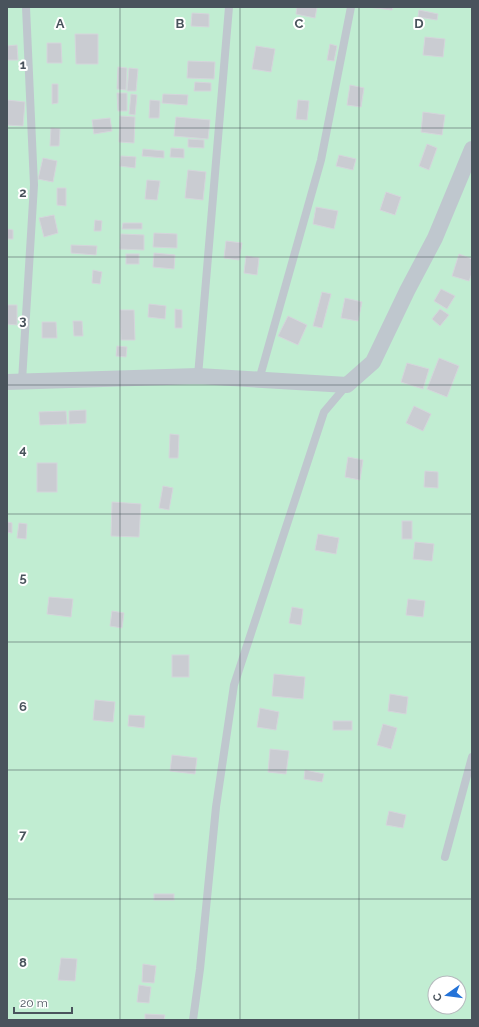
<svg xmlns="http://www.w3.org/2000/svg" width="479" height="1027" font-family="Raleway,sans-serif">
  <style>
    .green { fill: #c1edd2; fill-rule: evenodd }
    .building { fill: #caccd2; stroke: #d4d6db }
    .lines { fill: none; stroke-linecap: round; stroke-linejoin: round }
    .lane { stroke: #bfc7ce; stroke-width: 8 }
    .street { stroke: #bfc7ce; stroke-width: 16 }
    .grid { fill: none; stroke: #49535c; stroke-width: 1; stroke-opacity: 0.55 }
    .grid-label { font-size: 13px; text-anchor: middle; font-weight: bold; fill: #49535c; stroke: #fff; stroke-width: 4; stroke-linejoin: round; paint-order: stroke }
  </style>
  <rect width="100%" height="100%" fill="#f2f0f0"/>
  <path class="green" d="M 7,7 L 472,7 L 472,1020 L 7,1020 ZM 435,983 L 459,983 L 459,1007 L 435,1007 Z"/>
  <g class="building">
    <polygon points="297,7 317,7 315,18 296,14"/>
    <polygon points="368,7 393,7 392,10"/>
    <polygon points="419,10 438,14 437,20 418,17"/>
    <polygon points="192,13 209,14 209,27 191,26"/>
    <polygon points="75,34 98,34 98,64 76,64"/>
    <polygon points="425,37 445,39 443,57 423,55"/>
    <polygon points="47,43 61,43 62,63 47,63"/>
    <polygon points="330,44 337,46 334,61 327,60"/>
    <polygon points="17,45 18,60 7,60 7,46"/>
    <polygon points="256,46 275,49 271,72 252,69"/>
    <polygon points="188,61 215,62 214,79 187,78"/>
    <polygon points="118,67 127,68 126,90 117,89"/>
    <polygon points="129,68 138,69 136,91 127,91"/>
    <polygon points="195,82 211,83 211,91 194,91"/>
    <polygon points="52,84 58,84 58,103 52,104"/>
    <polygon points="350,85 364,88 361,107 347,105"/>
    <polygon points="117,93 127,93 127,111 118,111"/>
    <polygon points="131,94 137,95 135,115 129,114"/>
    <polygon points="163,94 188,95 187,105 162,103"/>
    <polygon points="7,100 25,102 23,126 7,125"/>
    <polygon points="150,100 160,101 159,118 149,118"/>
    <polygon points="298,100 309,101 307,120 296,119"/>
    <polygon points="423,112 445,115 442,135 421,132"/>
    <polygon points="120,116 135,117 134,143 119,142"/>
    <polygon points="176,117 210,120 208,139 174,136"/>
    <polygon points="110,118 112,131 94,134 92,120"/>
    <polygon points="51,128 60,129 59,146 50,146"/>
    <polygon points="188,139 204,140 204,148 188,147"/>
    <polygon points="427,144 437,148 429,170 419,166"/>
    <polygon points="171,148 184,149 184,158 170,157"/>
    <polygon points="143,149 164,151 164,158 142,156"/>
    <polygon points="339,155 356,159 353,170 336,166"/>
    <polygon points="121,156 136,157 135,168 120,166"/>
    <polygon points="43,158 57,161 53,182 38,179"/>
    <polygon points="188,170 206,172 203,200 185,198"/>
    <polygon points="147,180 160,181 157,200 145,199"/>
    <polygon points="57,188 66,188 66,206 57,205"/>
    <polygon points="386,192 401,197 395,215 380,210"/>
    <polygon points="316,207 338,211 334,229 313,224"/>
    <polygon points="54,215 58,233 44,237 39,218"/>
    <polygon points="95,220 102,221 101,231 94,231"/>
    <polygon points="123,223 142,223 142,229 122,229"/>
    <polygon points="7,229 13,230 13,239 7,239"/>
    <polygon points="154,233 177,234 177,248 153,247"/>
    <polygon points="121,234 144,235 144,250 120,249"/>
    <polygon points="226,241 242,243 239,260 224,258"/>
    <polygon points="71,245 97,246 96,255 71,253"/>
    <polygon points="154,253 175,255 174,269 153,267"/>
    <rect x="126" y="254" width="13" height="10"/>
    <polygon points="459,254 472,259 472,273 469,281 452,276"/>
    <polygon points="246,256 259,258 257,275 244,273"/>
    <polygon points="93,270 102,272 100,284 92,283"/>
    <polygon points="441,289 455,296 447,309 434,301"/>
    <polygon points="322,292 331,294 322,328 313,326"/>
    <polygon points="345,298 362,302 358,321 341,318"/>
    <polygon points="149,304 166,306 165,319 148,317"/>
    <polygon points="7,305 17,305 17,325 7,324"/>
    <polygon points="175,309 182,310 182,328 175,328"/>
    <polygon points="440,309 449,315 440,326 432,319"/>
    <polygon points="120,310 134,310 135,340 121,340"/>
    <polygon points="288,316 307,325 298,345 278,336"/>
    <polygon points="73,321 82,321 83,336 74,336"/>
    <polygon points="42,322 56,322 57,338 42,338"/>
    <polygon points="117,346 127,347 126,357 116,356"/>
    <polygon points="439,358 459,366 447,397 427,389"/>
    <polygon points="407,363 429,369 423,389 401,382"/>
    <polygon points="414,406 431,414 423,431 406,423"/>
    <polygon points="86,410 86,423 69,424 69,411"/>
    <polygon points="66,411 67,424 40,425 39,412"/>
    <polygon points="170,434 179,435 178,458 169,458"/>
    <polygon points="348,457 363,460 360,480 345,477"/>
    <rect x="37" y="463" width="20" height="29"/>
    <polygon points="425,471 438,472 438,488 424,487"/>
    <polygon points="163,486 173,488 169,510 159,508"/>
    <polygon points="112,502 141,504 139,537 111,536"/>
    <rect x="402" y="521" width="10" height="18"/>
    <polygon points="7,522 12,523 12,533 7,532"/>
    <polygon points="19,523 27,524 26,539 17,538"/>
    <polygon points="318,534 339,538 336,554 315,550"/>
    <polygon points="415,542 434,544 432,561 413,559"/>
    <polygon points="49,597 73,599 71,617 47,614"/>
    <polygon points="408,599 425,601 423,617 406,615"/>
    <polygon points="292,607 303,609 301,625 289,623"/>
    <polygon points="112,611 124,613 122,628 110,626"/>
    <rect x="172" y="655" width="17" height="22"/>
    <polygon points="274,674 305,677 303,699 272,696"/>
    <polygon points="390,694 408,697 406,714 388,711"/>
    <polygon points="95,700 115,702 113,722 93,720"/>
    <polygon points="260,708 279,712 276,730 257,727"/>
    <polygon points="129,715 145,716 144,728 128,726"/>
    <rect x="333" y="721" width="19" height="9"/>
    <polygon points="383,724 397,728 391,749 377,745"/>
    <polygon points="270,749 289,751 286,774 268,772"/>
    <polygon points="172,755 197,758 195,774 170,771"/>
    <polygon points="305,770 324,774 322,782 304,779"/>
    <polygon points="389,811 406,815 403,828 386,825"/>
    <rect x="154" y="894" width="20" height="6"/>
    <polygon points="61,958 77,959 75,981 58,980"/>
    <polygon points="143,964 156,966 154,983 142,982"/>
    <polygon points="139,985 151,987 149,1003 137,1002"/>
    <polygon points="145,1014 165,1015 164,1020 145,1020"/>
  </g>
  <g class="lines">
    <g class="lane">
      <polyline points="198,376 229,7"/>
      <polyline points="259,380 321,160 351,7"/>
      <polyline points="22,381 34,185 26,7"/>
      <polyline points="445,857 472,757"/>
      <polyline points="193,1020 200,969 216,807 234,685 324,412 346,386"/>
    </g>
    <polyline class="street" points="7,382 198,376 347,385 373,362 407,291 435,238 472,149"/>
  </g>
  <path class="grid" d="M 120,7 L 120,1020M 240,7 L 240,1020M 359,7 L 359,1020M 7,128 L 472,128M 7,257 L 472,257M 7,385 L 472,385M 7,514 L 472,514M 7,642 L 472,642M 7,770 L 472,770M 7,899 L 472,899"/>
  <g class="grid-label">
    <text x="60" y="28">A</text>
    <text x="180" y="28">B</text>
    <text x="299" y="28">C</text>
    <text x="419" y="28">D</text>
    <text x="23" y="69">1</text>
    <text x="23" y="197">2</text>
    <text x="23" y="325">3</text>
    <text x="23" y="454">4</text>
    <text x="23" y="582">5</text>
    <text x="23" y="711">6</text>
    <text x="23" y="839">7</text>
    <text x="23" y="967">8</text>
  </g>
  <rect width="479" height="1027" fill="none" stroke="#49535c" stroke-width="16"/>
  <g transform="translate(447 995) rotate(256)"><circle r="19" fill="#ffffff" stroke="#b6babe"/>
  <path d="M0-3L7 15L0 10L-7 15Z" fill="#2473d8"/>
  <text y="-6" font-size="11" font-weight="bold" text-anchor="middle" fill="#49535c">С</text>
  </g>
  <path d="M14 1007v6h58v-6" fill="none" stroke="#49535c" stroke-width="2"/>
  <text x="20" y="1007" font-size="12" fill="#49535c" stroke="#ffffff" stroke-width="3" paint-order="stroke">20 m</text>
</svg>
